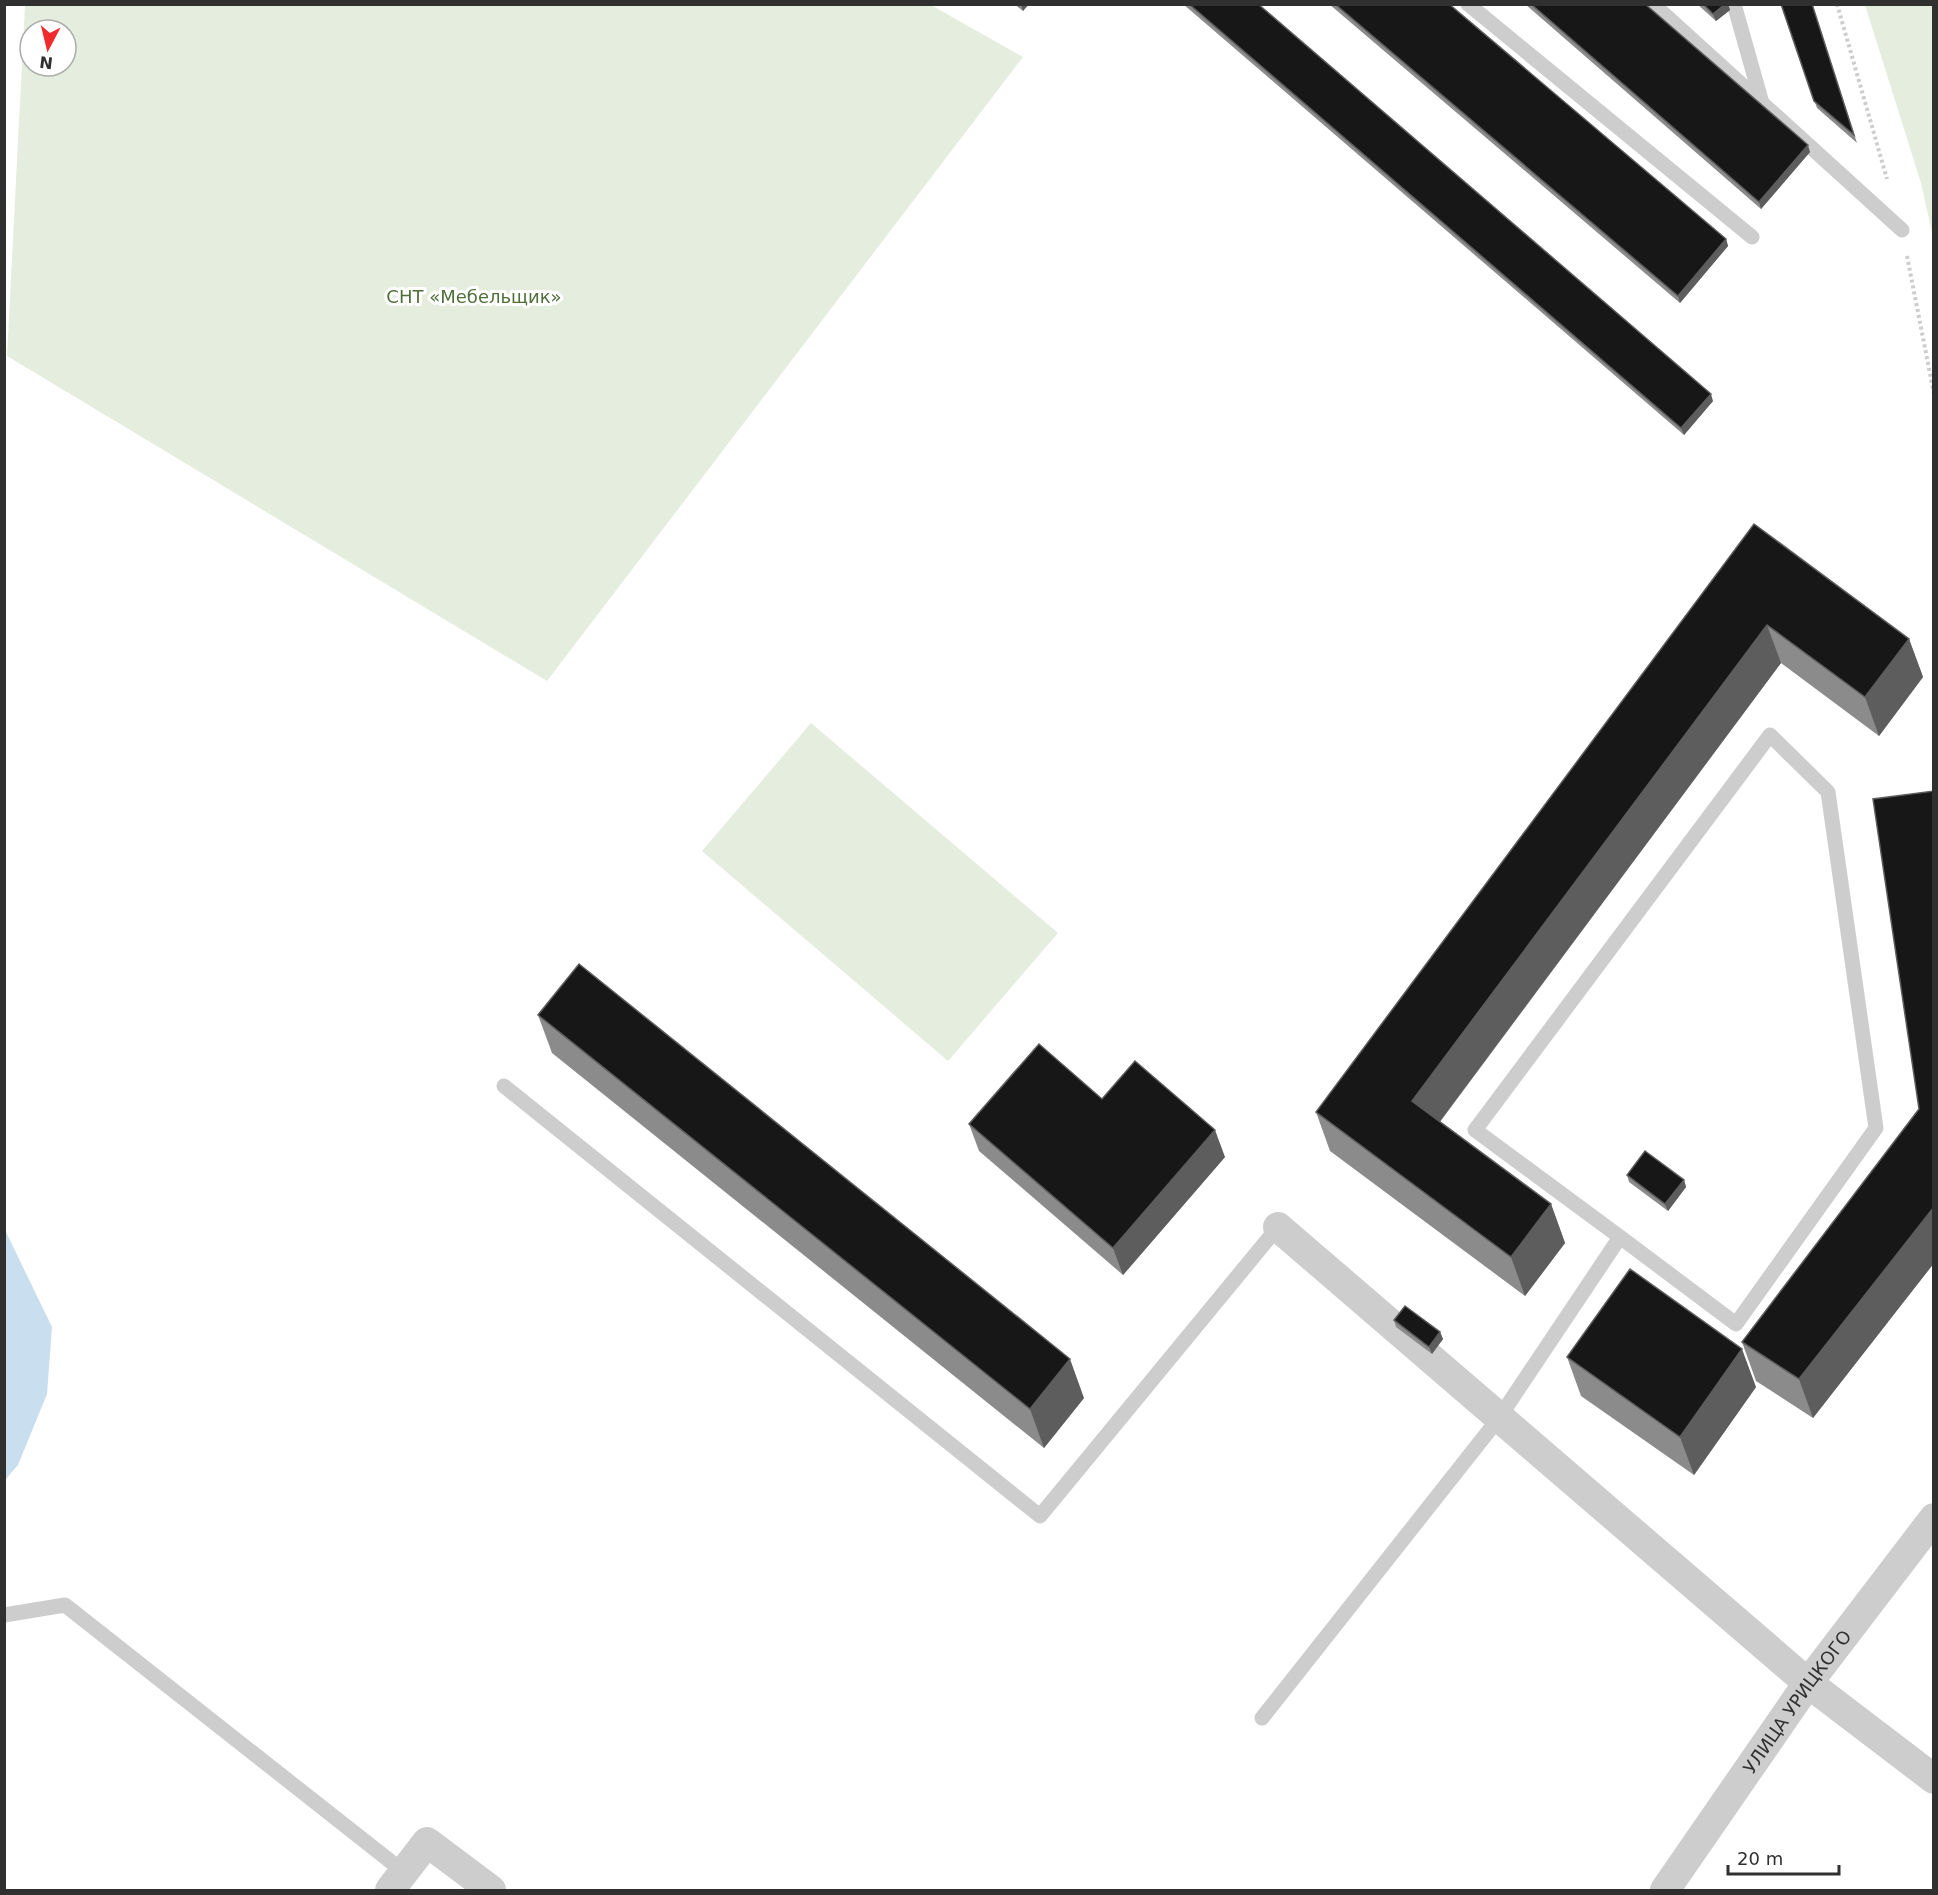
<svg xmlns="http://www.w3.org/2000/svg" width="1938" height="1895" font-family="'DejaVu Sans',sans-serif">
  <style>
    .green { fill: #e5eede; fill-rule: evenodd }
    .water { fill: #c9deef }
    .lines { fill: none; stroke-linecap: round; stroke-linejoin: round }
    .path { stroke: #cdcdcd; stroke-width: 4; stroke-dasharray: 3 3; stroke-linecap: butt }
    .lane { stroke: #cdcdcd; stroke-width: 15 }
    .street { stroke: #cdcdcd; stroke-width: 30 }
    .wall { fill: #8b8b8b }
    .shaded-wall { fill: #5d5d5d }
    .building { fill: #171717; stroke: #5d5d5d; stroke-width: 1.5 }
    .labels { text-anchor: middle; dominant-baseline: central; stroke-width: 6; stroke-linejoin: round; paint-order: stroke }
    .park-label { font-size: 18px; fill: #506f3a; stroke: #fff }
    .street-label { font-size: 18px; fill: #303030; stroke: #fff }
  </style>
  <rect width="100%" height="100%" fill="#fff"/>
  <g class="green">
    <path d="M 25,5 L 931,5 L 1023,57 L 547,681 L 7,356 ZM 30,30 L 66,30 L 66,66 L 30,66 Z"/>
    <polygon points="1865,5 1933,5 1933,237 1921,183"/>
    <polygon points="811,723 1058,933 948,1061 702,851"/>
  </g>
  <polygon class="water" points="5,1230 52,1327 47,1394 18,1465 5,1480"/>
  <g class="lines">
    <g class="path">
      <polyline points="1837,4 1887,179"/>
      <polyline points="1907,256 1934,394"/>
    </g>
    <g class="lane">
      <polyline points="1468,4 1752,237"/>
      <polyline points="1653,4 1902,230"/>
      <polyline points="1734,4 1762,103"/>
      <polyline points="504,1086 1040,1516 1278,1227"/>
      <polyline points="4,1615 65,1605 404,1872"/>
      <polyline points="1262,1718 1499,1418 1620,1237 1475,1130 1770,735 1828,792 1876,1128 1736,1324 1620,1237"/>
    </g>
    <g class="street">
      <polyline points="1278,1227 1808,1683 1934,1779"/>
      <polyline points="390,1890 427,1842 491,1890"/>
      <path id="s1" d="M 1665,1890 L 1808,1683 L 1934,1518"/>
    </g>
  </g>
  <g class="wall">
    <polygon points="1014,4 1029,4 1023,11"/>
    <polygon points="1183,4 1258,4 1713,401 1684,435"/>
    <polygon points="1329,4 1449,4 1726,239 1728,246 1680,303"/>
    <polygon points="1525,4 1645,4 1810,152 1761,209"/>
    <polygon points="1697,4 1728,4 1730,10 1716,21"/>
    <polygon points="1781,4 1812,4 1857,143 1817,108"/>
    <polygon points="1754,524 1909,639 1923,677 1879,736 1781,663 1440,1122 1551,1204 1565,1243 1525,1296 1330,1151 1316,1112"/>
    <polygon points="538,1015 1084,1398 1044,1448 552,1053"/>
    <polygon points="1102,1099 1225,1157 1123,1275 979,1151 969,1124"/>
    <polygon points="1919,1109 1934,1263 1813,1418 1756,1381 1742,1342"/>
    <polygon points="1627,1175 1684,1180 1686,1187 1668,1211 1629,1182"/>
    <polygon points="1394,1320 1440,1332 1443,1339 1432,1354 1396,1327"/>
    <polygon points="1567,1357 1756,1387 1694,1475 1581,1396"/>
  </g>
  <g class="shaded-wall">
    <polygon points="1021,4 1029,4 1023,11"/>
    <polygon points="1725,4 1728,4 1730,10 1716,21 1713,14"/>
    <polygon points="1808,145 1810,152 1761,209 1759,202"/>
    <polygon points="1726,239 1728,246 1680,303 1678,296"/>
    <polygon points="1711,394 1713,401 1684,435 1681,428"/>
    <polygon points="1767,625 1781,663 1426,1140 1412,1101"/>
    <polygon points="1909,639 1923,677 1879,736 1865,697"/>
    <polygon points="1215,1130 1225,1157 1123,1275 1113,1248"/>
    <polygon points="1684,1180 1686,1187 1668,1211 1665,1204"/>
    <polygon points="1551,1204 1565,1243 1525,1296 1511,1257"/>
    <polygon points="1934,1207 1934,1263 1813,1418 1799,1379"/>
    <polygon points="1440,1332 1443,1339 1432,1354 1429,1347"/>
    <polygon points="1742,1349 1756,1387 1694,1475 1680,1437"/>
    <polygon points="1070,1359 1084,1398 1044,1448 1030,1409"/>
  </g>
  <g class="building">
    <polygon points="1189,4 1258,4 1711,394 1681,428"/>
    <polygon points="1335,4 1449,4 1726,239 1678,296"/>
    <polygon points="1531,4 1645,4 1808,145 1759,202"/>
    <polygon points="1703,4 1725,4 1713,14"/>
    <polygon points="1781,4 1812,4 1854,135 1814,101"/>
    <polygon points="1754,524 1909,639 1865,697 1767,625 1412,1101 1551,1204 1511,1257 1316,1112"/>
    <polygon points="1934,791 1934,1207 1799,1379 1742,1342 1919,1109 1873,799"/>
    <polygon points="579,964 1070,1359 1030,1409 538,1015"/>
    <polygon points="1039,1044 1102,1099 1135,1061 1215,1130 1113,1248 969,1124"/>
    <polygon points="1645,1151 1684,1180 1665,1204 1627,1175"/>
    <polygon points="1630,1269 1742,1349 1680,1437 1567,1357"/>
    <polygon points="1405,1306 1440,1332 1429,1347 1394,1320"/>
  </g>
  <g class="labels">
    <g class="park-label">
      <text x="474" y="296">СНТ «Мебельщик»</text>
    </g>
    <g class="street-label">
      <text stroke="none"><textPath href="#s1" startOffset="230">УЛИЦА УРИЦКОГО</textPath></text>
    </g>
  </g>
  <rect width="1938" height="1895" fill="none" stroke="#303030" stroke-width="12"/>
  <g transform="translate(48 48) rotate(187)"><circle r="28" fill="#ffffff" stroke="#acacac" stroke-width="1.5"/>
  <path d="M0-4.5L10 22L0 15L-10 22Z" fill="#f02a2d"/>
  <text y="-9" font-size="16" font-weight="bold" text-anchor="middle" fill="#303030">N</text>
  </g>
  <path d="M1728 1865v9h111v-9" fill="none" stroke="#303030" stroke-width="3"/>
  <text x="1737" y="1865" font-size="18" fill="#303030" stroke="#ffffff" stroke-width="4.5" paint-order="stroke">20 m</text>
</svg>
